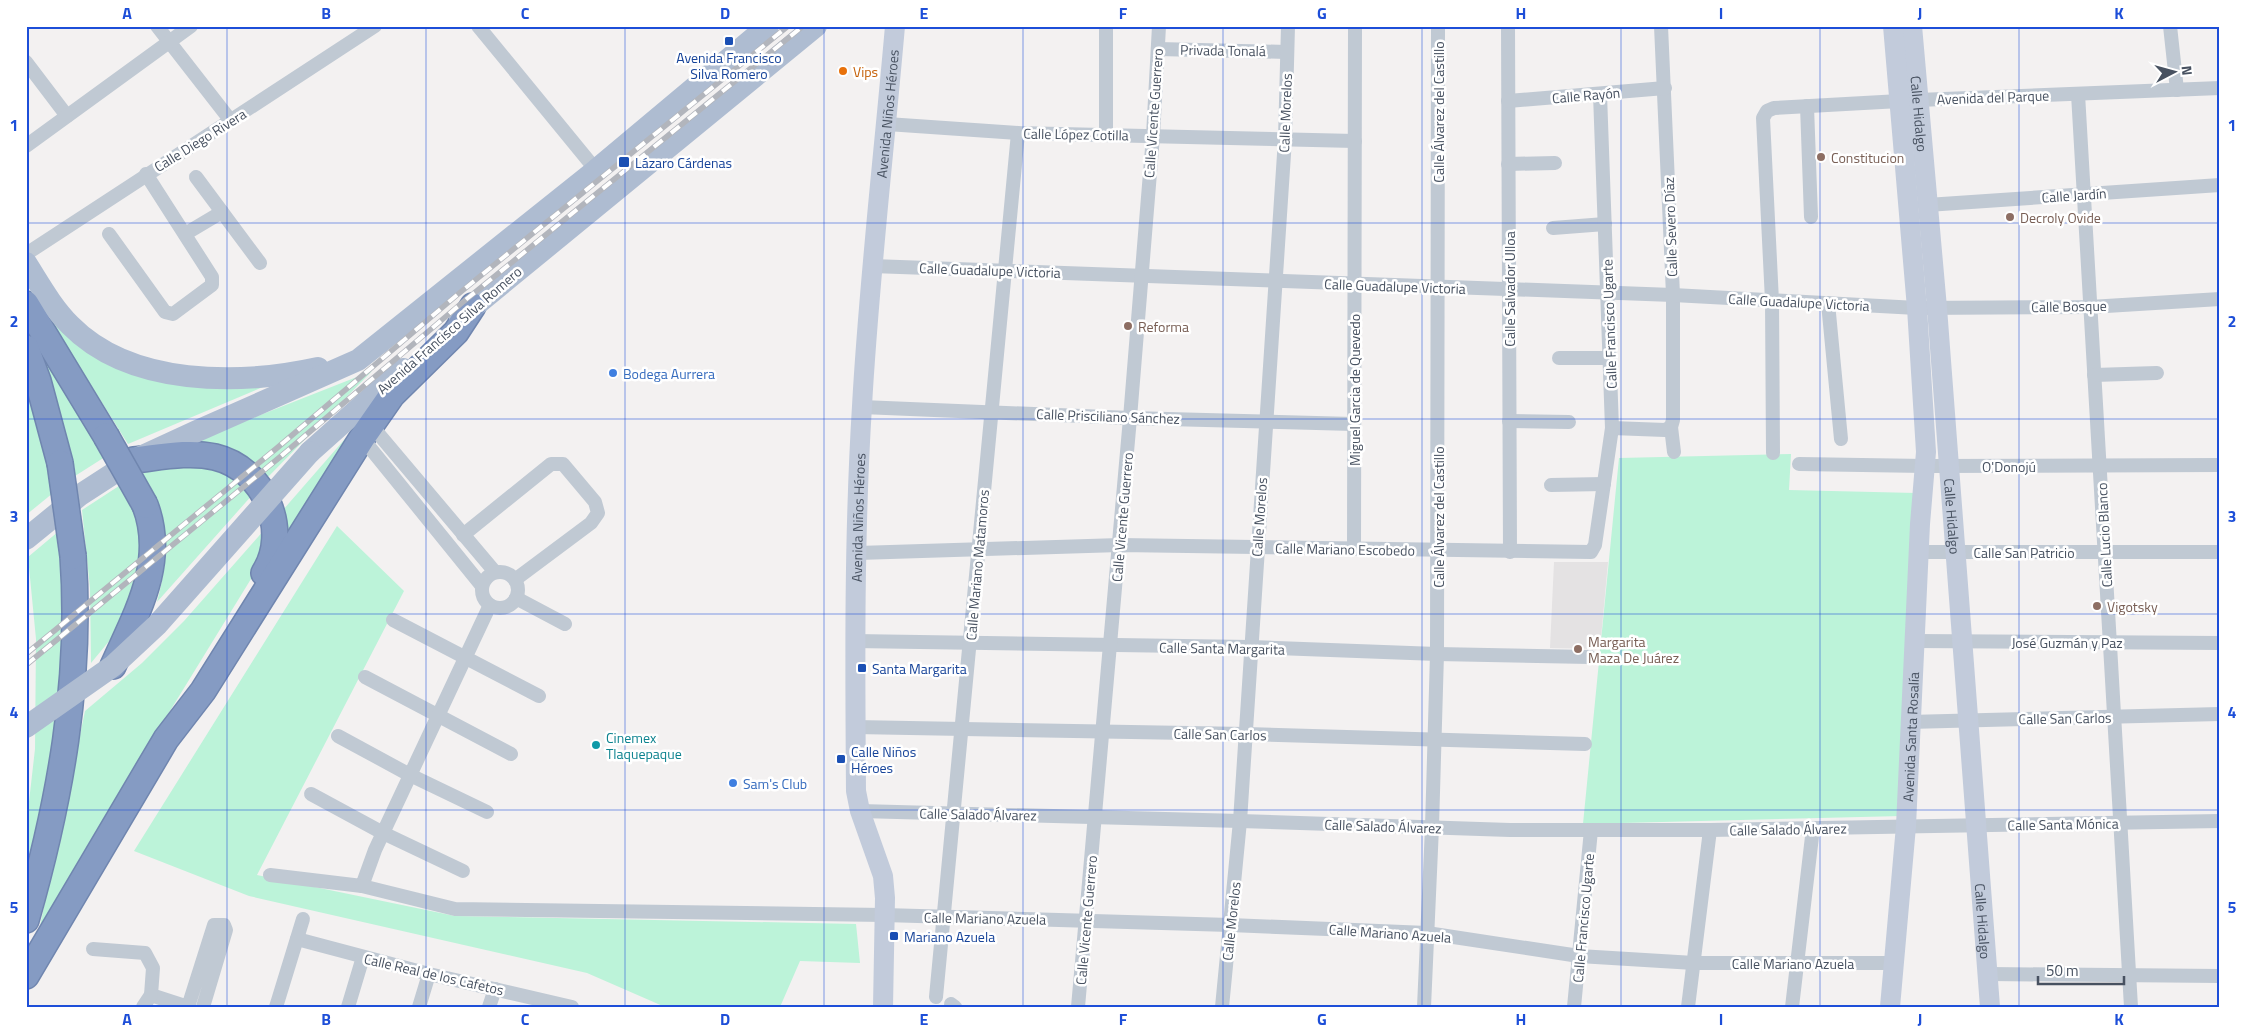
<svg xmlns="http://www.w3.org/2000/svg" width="2246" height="1033" font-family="'Titillium Web',sans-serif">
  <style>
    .education { fill: #e4e2e3 }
    .green { fill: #bcf3d9 }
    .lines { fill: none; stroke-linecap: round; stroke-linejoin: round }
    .highway-casing { stroke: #7086af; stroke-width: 28 }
    .street { stroke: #c0c9d3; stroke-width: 14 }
    .secondary { stroke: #c2cbdb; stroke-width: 20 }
    .primary { stroke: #aebcd1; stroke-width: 22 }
    .highway { stroke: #859bc3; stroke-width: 25 }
    .rail-casing { stroke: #b2b5bc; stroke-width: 5.5 }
    .rail { stroke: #fff; stroke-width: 4; stroke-dasharray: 11; stroke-linecap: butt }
    .highway-bridge-casing { stroke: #7086af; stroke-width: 28; stroke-linecap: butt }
    .primary-bridge { stroke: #aebcd1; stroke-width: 22 }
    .highway-bridge { stroke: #859bc3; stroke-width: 25 }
    .grid { fill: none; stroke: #1d4ed8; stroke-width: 1; stroke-opacity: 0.55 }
    .transit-dot { fill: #1a4fb4; stroke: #fff; stroke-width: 2 }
    .food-dot { fill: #e8710a; stroke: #fff; stroke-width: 2 }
    .education-dot { fill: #8d6e63; stroke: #fff; stroke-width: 2 }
    .shop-dot { fill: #3f7fe0; stroke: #fff; stroke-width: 2 }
    .culture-dot { fill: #0f9aa8; stroke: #fff; stroke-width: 2 }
    .labels { text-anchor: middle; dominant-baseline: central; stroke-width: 5; stroke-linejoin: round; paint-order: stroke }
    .street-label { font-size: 14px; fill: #475160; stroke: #fff }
    .transit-label { font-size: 14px; fill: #164399; stroke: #fff; text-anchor: start }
    .food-label { font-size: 14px; fill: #c56008; stroke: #fff; text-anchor: start }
    .education-label { font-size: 14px; fill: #785e54; stroke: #fff; text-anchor: start }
    .shop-label { font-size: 14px; fill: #366cbe; stroke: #fff; text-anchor: start }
    .culture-label { font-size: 14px; fill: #0d838f; stroke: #fff; text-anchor: start }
    .neatline { fill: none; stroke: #1d4ed8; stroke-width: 2 }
    .grid-label { font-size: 16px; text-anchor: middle; font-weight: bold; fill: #1d4ed8 }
  </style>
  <rect width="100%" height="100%" fill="#f3f1f1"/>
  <polygon class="education" points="1554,562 1608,562 1600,649 1550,648"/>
  <g class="green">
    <polygon points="43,309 99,357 263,387 128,444"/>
    <polygon points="39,343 108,455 75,476 63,422"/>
    <polygon points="372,371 268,477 254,464 189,443"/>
    <polygon points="26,376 42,438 53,493 26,515"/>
    <polygon points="384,394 288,544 283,510"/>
    <polygon points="1791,454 1789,490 1916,493 1902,816 1583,824 1619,458"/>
    <path d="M 210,463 L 254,493 L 157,602 C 172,546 166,525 142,474 L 165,464 Z"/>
    <polygon points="122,484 135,508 142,534 144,562 124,623 91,663 90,588 82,510"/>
    <polygon points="337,526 404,591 257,875 455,916 856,924 860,963 800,961 780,1007 665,1007 587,973 249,896 134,851"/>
    <polygon points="266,528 257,569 81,856 36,945 85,711 142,663 184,621"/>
    <polygon points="59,531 65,599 65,681 26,893 26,828 35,749 36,639 28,557"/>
  </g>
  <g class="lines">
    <defs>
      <g id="highway">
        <polyline points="26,304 106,436"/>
        <polyline points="26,348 38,381 60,463"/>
        <path d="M 134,460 C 161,457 189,451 215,457 C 265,469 291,531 264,573"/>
        <path d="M 113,666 C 136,614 167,562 145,505"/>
        <path d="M 26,920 C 60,801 82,681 73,556"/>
        <polyline points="26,976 166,739 203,691 362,438 392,395 456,332 473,306"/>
      </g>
    </defs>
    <use href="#highway" class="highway-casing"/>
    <g class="street">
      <polyline points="157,26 231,121"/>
      <polyline points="478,26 596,170"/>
      <polyline points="1106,26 1106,135"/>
      <polyline points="1508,26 1510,552"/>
      <polyline points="1661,26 1673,295 1673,420 1671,427 1674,452"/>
      <polyline points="2170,26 2177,90"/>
      <polyline points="1158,49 1287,52"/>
      <polyline points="26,62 67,116"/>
      <polyline points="2078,94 2131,1007"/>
      <polyline points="1508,101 1665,88"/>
      <polyline points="1807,106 1811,217"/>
      <polyline points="887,124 1018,133 1355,141"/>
      <polyline points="26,146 191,26"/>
      <polyline points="1508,164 1555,163"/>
      <polyline points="196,177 222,212"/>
      <polyline points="1927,205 2220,185"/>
      <polyline points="1553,228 1605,224"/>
      <polyline points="109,234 165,312 173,314 212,285 212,277 146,174"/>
      <polyline points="185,234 222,212 260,263"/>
      <polyline points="26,254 375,26"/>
      <polyline points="872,266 1673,295 1917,308 2090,307 2220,299"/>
      <polyline points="1828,303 1841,439"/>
      <polyline points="1559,358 1610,358"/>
      <polyline points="2094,375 2157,373"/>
      <polyline points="862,407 1130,418 1353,424"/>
      <polyline points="1509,421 1569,422"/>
      <polyline points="371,425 495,572"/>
      <polyline points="1612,428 1665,430 1671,427"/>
      <polyline points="362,438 482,586"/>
      <polyline points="1773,453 1772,301 1763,118 1767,111 1774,108 1918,100 2220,88"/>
      <polyline points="1799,464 1925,466 2220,465"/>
      <polyline points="1551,485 1604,484"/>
      <polyline points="463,535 551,464 563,464 595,502 598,513 591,523 516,579"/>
      <polyline points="1354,549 1355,26"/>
      <polyline points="1918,552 2220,552"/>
      <polyline points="858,553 1120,545 1591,552 1595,545 1612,428 1600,94"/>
      <circle cx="500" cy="590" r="18"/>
      <polyline points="516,598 565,624"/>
      <polyline points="393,620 539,696"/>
      <polyline points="854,641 1250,647 1437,654 1590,657"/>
      <polyline points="1914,641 2220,643"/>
      <polyline points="365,677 511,754"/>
      <polyline points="1909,722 2220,714"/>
      <polyline points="855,727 1246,734 1585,744"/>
      <polyline points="338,736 410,775 487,812"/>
      <polyline points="311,794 383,833 463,871"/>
      <polyline points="860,811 1240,821 1510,830 1710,830 2220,821"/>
      <polyline points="270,875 362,886 375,850 490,605"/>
      <polyline points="362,886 455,909 884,915 1230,925 1427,933 1579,956 1694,963 1893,963"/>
      <polyline points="297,939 429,974 572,1007"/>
      <polyline points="93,949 145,953 153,968 151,995 188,1007 214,925 224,925 226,930 203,1007"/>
      <polyline points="1989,974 2220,976"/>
      <polyline points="936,997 1018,133"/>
      <polyline points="951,1004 955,1007"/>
      <polyline points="143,1007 151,995"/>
      <polyline points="276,1007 303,919"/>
      <polyline points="348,1007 363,957"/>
      <polyline points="419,1007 429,974"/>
      <polyline points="489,1007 495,989"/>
      <polyline points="1078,1007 1130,418 1153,136 1159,26"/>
      <polyline points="1222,1007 1240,821 1285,139 1288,26"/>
      <polyline points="1424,1007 1432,827 1437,654 1438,26"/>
      <polyline points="1574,1007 1591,830"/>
      <polyline points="1688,1007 1710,830"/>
      <polyline points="1792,1007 1813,828"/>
    </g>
    <g class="secondary">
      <path id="s1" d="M 1912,26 L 1937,308 L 1990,1007"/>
      <path id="s2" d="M 883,1007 L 885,898 L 883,876 L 860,811 L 856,791 C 855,663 854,534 862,406 C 869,279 884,153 895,26"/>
      <path id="s3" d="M 1890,1007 L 1906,826 L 1920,524 L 1926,452 L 1917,308 L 1893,26"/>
    </g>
    <g class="primary">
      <path d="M 26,263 C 40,285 52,307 70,325 C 131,387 240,385 318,368"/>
      <polyline points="460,318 816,26"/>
      <polyline points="310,452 403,369"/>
      <polyline points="26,539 80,495 134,460 197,431 358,360 596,170 768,26"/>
    </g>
    <use href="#highway" class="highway"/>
    <defs>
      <g id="rail">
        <polyline points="26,654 277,448 457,295 788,26"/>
        <polyline points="26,665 280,457 463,302 803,26"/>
      </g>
    </defs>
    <use href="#rail" class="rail-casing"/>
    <use href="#rail" class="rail"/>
    <defs>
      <g id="highway-bridge">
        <polyline points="106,436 145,505"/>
        <polyline points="60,463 73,556"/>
      </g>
    </defs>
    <use href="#highway-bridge" class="highway-bridge-casing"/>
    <polyline class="primary-bridge" points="26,727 113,666 157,625 310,452"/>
    <use href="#highway-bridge" class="highway-bridge"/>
  </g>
  <path class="grid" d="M 227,26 L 227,1007M 426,26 L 426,1007M 625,26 L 625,1007M 824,26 L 824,1007M 1023,26 L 1023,1007M 1223,26 L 1223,1007M 1422,26 L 1422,1007M 1621,26 L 1621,1007M 1820,26 L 1820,1007M 2019,26 L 2019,1007M 26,223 L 2220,223M 26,419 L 2220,419M 26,614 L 2220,614M 26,810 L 2220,810"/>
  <g class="transit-dot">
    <rect x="724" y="36" width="10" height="10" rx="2.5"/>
    <rect x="618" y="156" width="12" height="12" rx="2.5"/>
    <rect x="857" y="663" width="10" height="10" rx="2.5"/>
    <rect x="836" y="754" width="10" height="10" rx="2.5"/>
    <rect x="889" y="931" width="10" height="10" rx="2.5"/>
  </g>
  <circle class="food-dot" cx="843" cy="71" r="5"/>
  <g class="education-dot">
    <circle cx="1821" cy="157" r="5"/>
    <circle cx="2010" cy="217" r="5"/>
    <circle cx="1128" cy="326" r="5"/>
    <circle cx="2097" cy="606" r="5"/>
    <circle cx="1578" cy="649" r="5"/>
  </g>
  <g class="shop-dot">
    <circle cx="613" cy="373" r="5"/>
    <circle cx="733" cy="783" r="5"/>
  </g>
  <circle class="culture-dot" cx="596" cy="745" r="5"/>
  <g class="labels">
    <g class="street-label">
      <text transform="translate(1223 50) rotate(1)">Privada Tonalá</text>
      <text transform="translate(1586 95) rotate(-5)">Calle Rayón</text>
      <text transform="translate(1993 97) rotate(-2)">Avenida del Parque</text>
      <text transform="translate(1438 112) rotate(-90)">Calle Álvarez del Castillo</text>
      <text transform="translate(1153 113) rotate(-86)">Calle Vicente Guerrero</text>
      <text transform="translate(1285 113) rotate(-88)">Calle Morelos</text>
      <text stroke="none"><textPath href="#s1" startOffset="88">Calle Hidalgo</textPath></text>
      <text stroke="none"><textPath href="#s2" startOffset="899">Avenida Niños Héroes</textPath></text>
      <text transform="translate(1076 134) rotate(1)">Calle López Cotilla</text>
      <text transform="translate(200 140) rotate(-32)">Calle Diego Rivera</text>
      <text transform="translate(2074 195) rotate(-4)">Calle Jardín</text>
      <text transform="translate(1670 227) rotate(-92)">Calle Severo Díaz</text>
      <text transform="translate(990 270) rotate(2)">Calle Guadalupe Victoria</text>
      <text transform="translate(1395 286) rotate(2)">Calle Guadalupe Victoria</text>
      <text transform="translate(1509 289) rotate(-90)">Calle Salvador Ulloa</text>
      <text transform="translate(1799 302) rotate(3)">Calle Guadalupe Victoria</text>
      <text transform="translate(2069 306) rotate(-1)">Calle Bosque</text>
      <text transform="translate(1609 324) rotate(-92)">Calle Francisco Ugarte</text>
      <text transform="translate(449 330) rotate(-41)">Avenida Francisco Silva Romero</text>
      <text transform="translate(1354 390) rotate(-90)">Miguel Garcia de Quevedo</text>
      <text transform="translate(1108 416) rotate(2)">Calle Prisciliano Sánchez</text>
      <text x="2009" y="466">O'Donojú</text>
      <text stroke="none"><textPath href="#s1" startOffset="492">Calle Hidalgo</textPath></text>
      <text transform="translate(1122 517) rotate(-85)">Calle Vicente Guerrero</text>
      <text transform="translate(1259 517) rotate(-86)">Calle Morelos</text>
      <text transform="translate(1438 517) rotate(-90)">Calle Álvarez del Castillo</text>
      <text stroke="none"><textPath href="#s2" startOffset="494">Avenida Niños Héroes</textPath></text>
      <text transform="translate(2104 535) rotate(-93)">Calle Lucio Blanco</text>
      <text transform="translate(1345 549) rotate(1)">Calle Mariano Escobedo</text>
      <text x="2024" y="552">Calle San Patricio</text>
      <text transform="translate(977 565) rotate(-85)">Calle Mariano Matamoros</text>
      <text x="2067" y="642">José Guzmán y Paz</text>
      <text transform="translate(1222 648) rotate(1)">Calle Santa Margarita</text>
      <text transform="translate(2065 718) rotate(-1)">Calle San Carlos</text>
      <text transform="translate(1220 734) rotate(1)">Calle San Carlos</text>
      <text stroke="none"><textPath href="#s3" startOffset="271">Avenida Santa Rosalía</textPath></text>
      <text transform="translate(978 814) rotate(1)">Calle Salado Álvarez</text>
      <text transform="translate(2063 824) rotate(-1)">Calle Santa Mónica</text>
      <text transform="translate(1383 826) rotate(2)">Calle Salado Álvarez</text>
      <text transform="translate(1788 829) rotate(-1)">Calle Salado Álvarez</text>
      <text transform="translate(985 918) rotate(1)">Calle Mariano Azuela</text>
      <text transform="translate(1583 918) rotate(-85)">Calle Francisco Ugarte</text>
      <text transform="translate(1086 920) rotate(-85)">Calle Vicente Guerrero</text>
      <text stroke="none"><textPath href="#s1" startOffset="898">Calle Hidalgo</textPath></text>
      <text transform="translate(1231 921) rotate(-84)">Calle Morelos</text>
      <text transform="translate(1390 933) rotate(4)">Calle Mariano Azuela</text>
      <text x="1793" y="963">Calle Mariano Azuela</text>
      <text transform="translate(434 974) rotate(13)">Calle Real de los Cafetos</text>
    </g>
    <g class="transit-label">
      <text x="729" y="57" text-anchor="middle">Avenida Francisco<tspan x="729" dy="16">Silva Romero</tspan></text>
      <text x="635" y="162">Lázaro Cárdenas</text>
      <text x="872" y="668">Santa Margarita</text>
      <text x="851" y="751">Calle Niños<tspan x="851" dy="16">Héroes</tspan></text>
      <text x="904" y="936">Mariano Azuela</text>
    </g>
    <g class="food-label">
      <text x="853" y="71">Vips</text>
    </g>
    <g class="education-label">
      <text x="1831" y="157">Constitucion</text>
      <text x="2020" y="217">Decroly Ovide</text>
      <text x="1138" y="326">Reforma</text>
      <text x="2107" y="606">Vigotsky</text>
      <text x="1588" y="641">Margarita<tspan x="1588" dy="16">Maza De Juárez</tspan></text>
    </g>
    <g class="shop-label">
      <text x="623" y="373">Bodega Aurrera</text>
      <text x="743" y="783">Sam's Club</text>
    </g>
    <g class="culture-label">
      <text x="606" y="737">Cinemex<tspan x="606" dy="16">Tlaquepaque</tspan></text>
    </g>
  </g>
  <rect width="2246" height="1033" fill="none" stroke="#ffffff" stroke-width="55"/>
  <g transform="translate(2174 72) rotate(84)" stroke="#ffffff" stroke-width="4" paint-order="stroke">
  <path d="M0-4L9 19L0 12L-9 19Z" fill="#475160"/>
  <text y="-8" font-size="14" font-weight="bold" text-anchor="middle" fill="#475160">N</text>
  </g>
  <path d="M2038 976v8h86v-8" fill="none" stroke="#475160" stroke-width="2.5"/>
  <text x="2046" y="976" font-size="15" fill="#475160" stroke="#ffffff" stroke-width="4" paint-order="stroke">50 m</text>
  <rect x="28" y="28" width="2190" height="978" class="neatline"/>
  <g class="grid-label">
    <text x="127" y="19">A</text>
    <text x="326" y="19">B</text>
    <text x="525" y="19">C</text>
    <text x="725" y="19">D</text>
    <text x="924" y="19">E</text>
    <text x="1123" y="19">F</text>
    <text x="1322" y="19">G</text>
    <text x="1521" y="19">H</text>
    <text x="1721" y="19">I</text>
    <text x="1920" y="19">J</text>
    <text x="2119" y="19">K</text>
    <text x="14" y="131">1</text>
    <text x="2232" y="131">1</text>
    <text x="14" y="327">2</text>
    <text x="2232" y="327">2</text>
    <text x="14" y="522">3</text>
    <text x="2232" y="522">3</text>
    <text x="14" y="718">4</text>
    <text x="2232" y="718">4</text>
    <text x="14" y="913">5</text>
    <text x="2232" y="913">5</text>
    <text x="127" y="1025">A</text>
    <text x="326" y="1025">B</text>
    <text x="525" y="1025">C</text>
    <text x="725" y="1025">D</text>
    <text x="924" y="1025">E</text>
    <text x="1123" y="1025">F</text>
    <text x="1322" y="1025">G</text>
    <text x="1521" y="1025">H</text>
    <text x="1721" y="1025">I</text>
    <text x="1920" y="1025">J</text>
    <text x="2119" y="1025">K</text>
  </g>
</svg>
